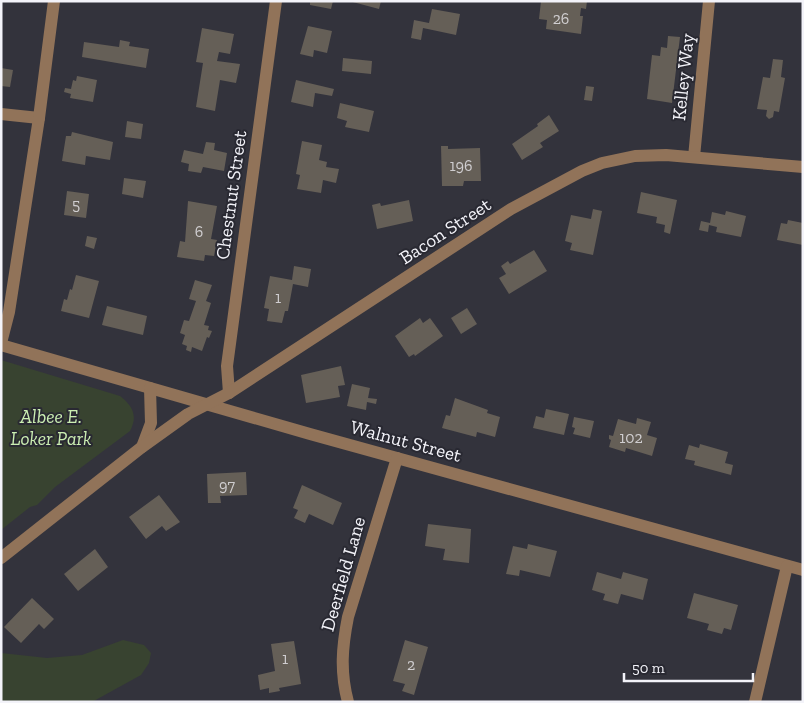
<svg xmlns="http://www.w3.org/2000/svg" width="804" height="703" font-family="'Zilla Slab',serif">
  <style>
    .green { fill: #384330 }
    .building { fill: #655f57 }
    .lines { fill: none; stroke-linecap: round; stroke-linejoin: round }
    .minor { stroke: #917359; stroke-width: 12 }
    .labels { text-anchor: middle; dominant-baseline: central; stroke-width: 4; stroke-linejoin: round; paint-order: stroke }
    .number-label { font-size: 16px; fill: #d0ced0 }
    .street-label { font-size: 19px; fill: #f3f3f9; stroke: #292932 }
    .park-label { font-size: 19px; font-style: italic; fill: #cbeeb2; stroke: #292932 }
  </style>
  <rect width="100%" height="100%" fill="#33333c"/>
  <g class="green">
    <path d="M 1,360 L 120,396 C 133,406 138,416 130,431 L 55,487 L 37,505 L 30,507 L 1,530 Z"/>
    <polygon points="123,640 144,645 151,653 149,663 141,675 92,702 1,702 1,653 47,658 82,655"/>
  </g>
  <g class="building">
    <polygon points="310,1 333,1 331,9 310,5"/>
    <polygon points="349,1 381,1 379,9"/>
    <polygon points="541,1 587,1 586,9 581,8 580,16 583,16 581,34 546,29 547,20 539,19"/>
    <polygon points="432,9 460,14 456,35 423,28 421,40 411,38 414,20 429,23"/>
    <polygon points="308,26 332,31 327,53 314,50 313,57 300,54"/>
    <polygon points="202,28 234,34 230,54 219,52 217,61 240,64 236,83 220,80 215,111 196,107 203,63 196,62"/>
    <polygon points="668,36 680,37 672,103 647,99 652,55 660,56 661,47 667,48"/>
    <polygon points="120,40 130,42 129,46 149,49 146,68 82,57 84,42 119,47"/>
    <polygon points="343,58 372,61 371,74 342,71"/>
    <polygon points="773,59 783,60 781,77 785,78 779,112 774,111 773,117 769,119 766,116 767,110 757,109 763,77 770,78"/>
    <polygon points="1,68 13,70 10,87 1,86"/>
    <polygon points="77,76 97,80 93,102 70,98 71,94 64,92 65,88 71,89 73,80 76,81"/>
    <polygon points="296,80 334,89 332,96 315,93 313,107 291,102"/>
    <polygon points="586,86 594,87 592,101 584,100"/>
    <polygon points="340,103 374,111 369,132 345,127 347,121 337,118"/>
    <polygon points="549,115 559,131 540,143 543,147 522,160 512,144 538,126 537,124"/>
    <polygon points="127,121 143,124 141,139 125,137"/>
    <polygon points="72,132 113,142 110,160 86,156 85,165 62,161 66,136 71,136"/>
    <polygon points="302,141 322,145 319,160 327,162 326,167 339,169 336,183 323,180 321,193 297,189 300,175 296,174"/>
    <polygon points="206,142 215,143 214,150 227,153 224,171 203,167 201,173 188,171 189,164 181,162 184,150 203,154"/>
    <polygon points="441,146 448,146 448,149 480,148 481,181 464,181 463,186 442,186"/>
    <polygon points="124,178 146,181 143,198 122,194"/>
    <polygon points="67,191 89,194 86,218 64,215"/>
    <polygon points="641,192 677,200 670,234 664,232 665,225 656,223 657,217 637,213"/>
    <polygon points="409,200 413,221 377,229 372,205 380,203 381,206"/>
    <polygon points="188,201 217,206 211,239 217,240 214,256 205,255 204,261 177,257 180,241 185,242"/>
    <polygon points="593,209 602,211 593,255 570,250 572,243 565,241 571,215 591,219"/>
    <polygon points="726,211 746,216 741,237 716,232 717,227 709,225 708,232 699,230 701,221 710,223 712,212 725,215"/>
    <polygon points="788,220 803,223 803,245 777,240 781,223 787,224"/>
    <polygon points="87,236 97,238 94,249 85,246"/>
    <polygon points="534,250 547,271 509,294 499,278 506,274 501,266 508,261 510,264"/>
    <polygon points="294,266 311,269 308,287 293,284 288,311 285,311 282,323 267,321 269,309 264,308 270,276 292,280"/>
    <polygon points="76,275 99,281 89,318 61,311 64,299 67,300 70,289 72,290"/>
    <polygon points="195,280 212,285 206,301 211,303 204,325 209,326 208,330 212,331 209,338 207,337 202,351 192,347 191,352 186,350 187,346 182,344 185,335 180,333 184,320 189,321 196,301 189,299"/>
    <polygon points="107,306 147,316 143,335 102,325"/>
    <polygon points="467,308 477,324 461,334 451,318"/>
    <polygon points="420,318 423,323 430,318 443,336 415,356 414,354 409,357 395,336"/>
    <polygon points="341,366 345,385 338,386 340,397 306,403 301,375"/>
    <polygon points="352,384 370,388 368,398 377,399 376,404 367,402 366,410 347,406"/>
    <polygon points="455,398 488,410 487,413 500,417 495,437 477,432 476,437 442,428 446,415 450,416"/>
    <polygon points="546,409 569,414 564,435 533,428 536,416 544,418"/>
    <polygon points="574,417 594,421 590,438 573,434 575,428 572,427"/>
    <polygon points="637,418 651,422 647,435 657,438 652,456 626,448 625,452 609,447 611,440 609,439 609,435 613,436 618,419 636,424"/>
    <polygon points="700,444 728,452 725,463 733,465 731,475 694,465 695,461 685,459 689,445 699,448"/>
    <polygon points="246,472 247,495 220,496 221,503 208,503 207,474"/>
    <polygon points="302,485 342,503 333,525 309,514 305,523 294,518 298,510 293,508"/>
    <polygon points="159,495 180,522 166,531 162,526 146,539 129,517"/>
    <polygon points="428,524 471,529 469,563 443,560 445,549 425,546"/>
    <polygon points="528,544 557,551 550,577 520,570 519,576 506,574 513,546 527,549"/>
    <polygon points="95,549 108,567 78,591 64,574"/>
    <polygon points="597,572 621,579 623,572 648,579 643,600 621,594 618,604 603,600 605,594 592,590"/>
    <polygon points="694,593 738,605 731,630 724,628 722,634 707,630 709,624 687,618"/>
    <polygon points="32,598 54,619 44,629 39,624 21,643 4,627"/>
    <polygon points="405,640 428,647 414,695 402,691 405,684 393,681"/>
    <polygon points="294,641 301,684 279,688 280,691 269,693 269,688 260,690 258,675 275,671 271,644"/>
  </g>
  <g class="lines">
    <g class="minor">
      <polyline points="1,114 39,118"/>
      <polyline points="694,157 709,1"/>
      <polyline points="1,343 9,312 39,118 54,1"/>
      <polyline points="1,345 310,434 803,570"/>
      <polyline points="229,393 227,366 276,1"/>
      <polyline points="142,447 151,423 150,388"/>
      <polyline points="1,558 142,447 188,414 229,393 511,209 582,171 602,163 635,156 666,155 803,167"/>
      <path d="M 348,702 C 340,672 342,647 348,617 L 397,458"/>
      <polyline points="755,702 787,566"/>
    </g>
  </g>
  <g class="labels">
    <g class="number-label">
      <text x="561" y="18">26</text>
      <text x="461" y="165">196</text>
      <text x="76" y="204">5</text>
      <text x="199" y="231">6</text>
      <text x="278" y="297">1</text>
      <text x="631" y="437">102</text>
      <text x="227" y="485">97</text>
      <text x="285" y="658">1</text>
      <text x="411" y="664">2</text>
    </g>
    <g class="street-label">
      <text transform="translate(683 77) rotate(-84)">Kelley Way</text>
      <text transform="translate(231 195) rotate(-82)">Chestnut Street</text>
      <text transform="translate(445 231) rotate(-33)">Bacon Street</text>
      <text transform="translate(406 441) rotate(15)">Walnut Street</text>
      <text transform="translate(343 574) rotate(-74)">Deerfield Lane</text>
    </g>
    <g class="park-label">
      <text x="51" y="416">Albee E.<tspan x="51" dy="22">Loker Park</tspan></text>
    </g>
  </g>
  <rect width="804" height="703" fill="none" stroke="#f3f3f9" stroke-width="5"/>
  <path d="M624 673v8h129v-8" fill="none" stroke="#f3f3f9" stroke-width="2.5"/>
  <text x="632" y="673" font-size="15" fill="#f3f3f9" stroke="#292932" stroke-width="4" paint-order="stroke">50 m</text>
</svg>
